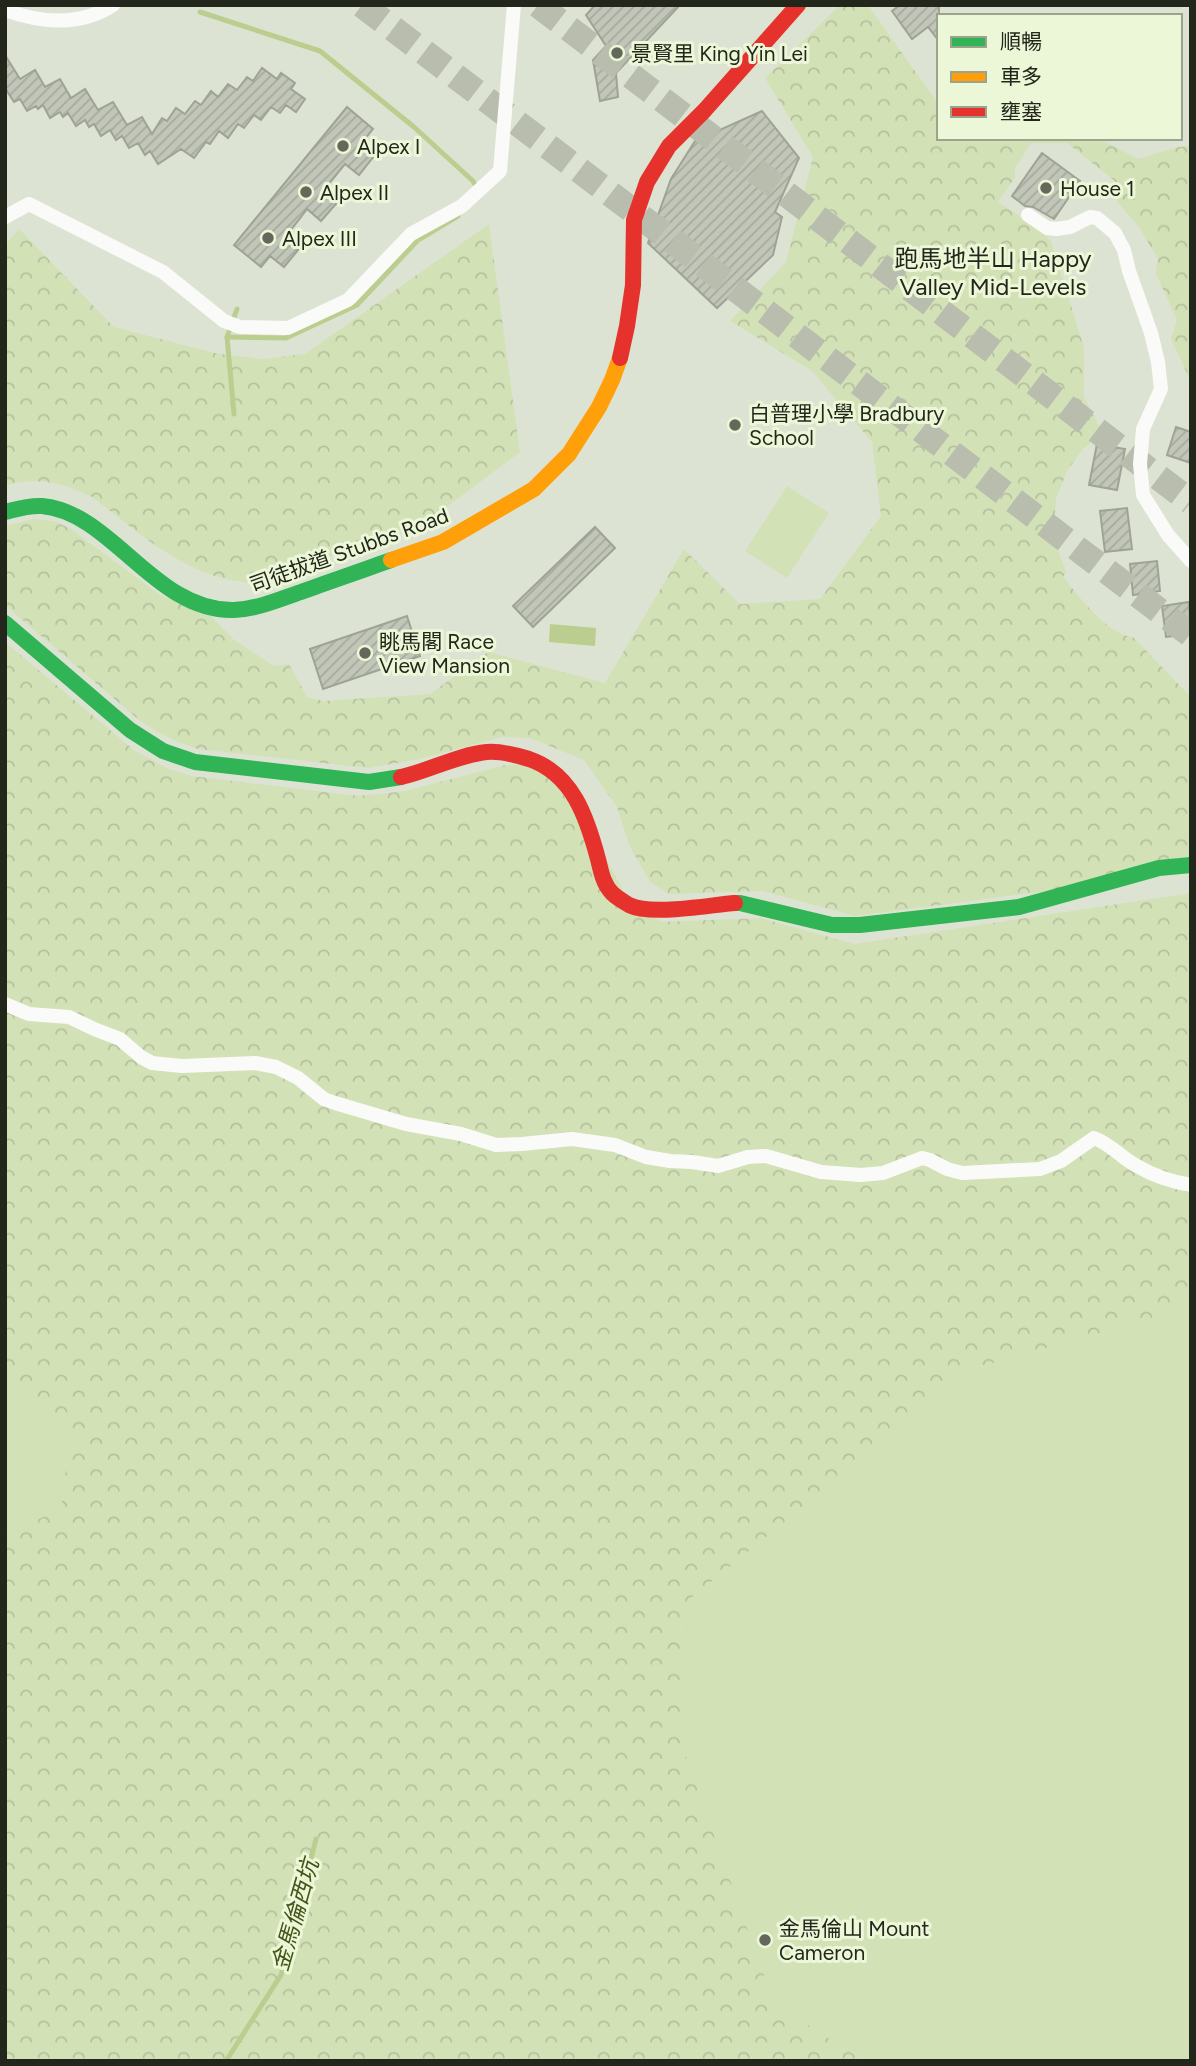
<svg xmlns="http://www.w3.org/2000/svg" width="1196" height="2066" font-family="Figtree,'Noto Sans TC',sans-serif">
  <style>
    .green { fill: #d3e1b7 }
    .forest { fill: url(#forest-crowns) }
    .water { fill: #bbce8f }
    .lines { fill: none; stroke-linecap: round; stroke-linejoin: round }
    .stream { stroke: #bbce8f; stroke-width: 5 }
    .building { fill: url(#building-hatch); stroke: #9ea396; stroke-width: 2 }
    .highway-tunnel { stroke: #b8bdad; stroke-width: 26; stroke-dasharray: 26 13; stroke-linecap: butt }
    .street { stroke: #fafbf8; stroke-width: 14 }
    .fast { stroke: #30b455; stroke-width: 16 }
    .slow { stroke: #ff9f0a; stroke-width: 16 }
    .jam { stroke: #e5322d; stroke-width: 16 }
    .poi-dot { fill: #64685b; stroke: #ecf7d8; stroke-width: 2.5 }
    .labels { text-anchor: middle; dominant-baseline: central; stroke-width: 6; stroke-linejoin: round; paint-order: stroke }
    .poi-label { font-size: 21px; fill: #23261b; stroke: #ecf7d8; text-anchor: start }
    .street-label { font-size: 21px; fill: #23261b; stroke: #ecf7d8 }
    .water-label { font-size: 23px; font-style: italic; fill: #45551a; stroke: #ecf7d8 }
    .quarter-label { font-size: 24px; fill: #23261b; stroke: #ecf7d8 }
  </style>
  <defs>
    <pattern id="forest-crowns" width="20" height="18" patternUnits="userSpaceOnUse" patternTransform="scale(1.75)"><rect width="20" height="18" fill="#d3e1b7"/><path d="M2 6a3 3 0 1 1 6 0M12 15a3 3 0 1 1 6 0" fill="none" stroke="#b5c19d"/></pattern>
    <pattern id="building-hatch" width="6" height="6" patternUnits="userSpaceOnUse" patternTransform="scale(1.75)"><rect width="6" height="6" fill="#c1c6b8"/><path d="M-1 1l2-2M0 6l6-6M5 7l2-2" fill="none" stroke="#a6aa9e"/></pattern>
  </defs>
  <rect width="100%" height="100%" fill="#dde3d2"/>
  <g class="green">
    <polygon points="787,486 829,513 787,578 745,551"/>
    <polygon points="1191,1308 1191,2061 864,2061 774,2003 683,1749 680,1607 974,1368"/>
    <polygon points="7,1383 70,1434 61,1509 5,1534 5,1385"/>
  </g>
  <g class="forest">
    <path d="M 840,5 L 868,5 L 939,105 L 939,138 L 1098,138 L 1138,159 L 1178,147 L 1191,146 L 1191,382 L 1171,339 L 1177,320 L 1156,274 L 1158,259 L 1139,227 L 1117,202 L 1115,181 L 1067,143 L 1031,143 L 1015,168 L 1015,177 L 998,202 L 1034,226 L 1051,241 L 1084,348 L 1084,397 L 1103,433 L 1083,449 L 1067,471 L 1056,499 L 1053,536 L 1066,572 L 1063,577 C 1082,599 1104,632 1134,638 L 1191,697 L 1191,858 L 1055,890 L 855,916 L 763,891 L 669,894 L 650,882 L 629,845 L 617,807 L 584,760 L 530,738 L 502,737 L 420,759 L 368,768 L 198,749 C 176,742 157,733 139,720 L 5,605 L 5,526 L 33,519 L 54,521 L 71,529 L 160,595 L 211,616 L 233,639 L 274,666 L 289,664 L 307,697 L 323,701 L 430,694 L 488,652 L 605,683 L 684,549 L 740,604 L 820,599 L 881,516 L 872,442 L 812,371 L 730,321 L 786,262 L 813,157 L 765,78 Z"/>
    <path d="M 489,224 L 520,452 L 432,518 L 262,582 C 194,586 143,535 92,497 C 64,483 35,476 5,486 L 5,245 L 19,229 L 114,327 L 219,354 L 263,359 L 305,354 Z"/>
    <polygon points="5,642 134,750 169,769 192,776 359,796 405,791 505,765 524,765 566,782 629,902 662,922 760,918 854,944 1191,893 1191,1308 974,1368 680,1607 683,1749 774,2003 864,2061 5,2061 5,1534 61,1509 70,1434 7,1384 5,1385"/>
  </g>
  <polygon class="water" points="550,624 596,628 595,646 549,642"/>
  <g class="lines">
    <g class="stream">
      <polyline points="200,12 320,51 414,127 473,181 477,188"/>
      <polyline points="227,337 286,338 357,305 418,240 458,216"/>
      <polyline points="234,414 227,337 237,309"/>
      <polyline points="226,2061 281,1975 316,1839"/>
    </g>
  </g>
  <g class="building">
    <polygon points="595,5 680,5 616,73 618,97 600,101 593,60 606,46 586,15"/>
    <polygon points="900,5 939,5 939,41 928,27 912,39 892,11"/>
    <polygon points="5,55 20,79 35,70 45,87 60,79 71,98 85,89 98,110 113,102 127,125 142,117 152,134 162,118 167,121 176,108 185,114 195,101 201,105 211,91 218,97 228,84 237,90 247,77 253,81 262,68 277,79 281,73 295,83 291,89 305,99 296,112 286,105 280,113 271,107 261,120 254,115 244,128 238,124 228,138 219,131 210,144 206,142 194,158 181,149 158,164 150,151 145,155 138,143 129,148 122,136 116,140 110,130 101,136 94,124 89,127 85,120 76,126 68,113 63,117 60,112 50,118 43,105 38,109 36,106 27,111 20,99 14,102 5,88"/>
    <polygon points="347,107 373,129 364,140 378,151 359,175 345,164 327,186 341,198 321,221 307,209 298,221 289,232 303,244 284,267 270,256 261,267 234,245"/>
    <polygon points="762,111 799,158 775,212 782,217 773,255 717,308 648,243 671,179 695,141"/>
    <polygon points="1042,153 1080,181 1054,219 1033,207 1025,206 1012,196"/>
    <polygon points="1176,427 1191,432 1191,463 1167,455"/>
    <polygon points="1097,444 1125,449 1117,490 1089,485"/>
    <polygon points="1127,508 1132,549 1105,552 1100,511"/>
    <polygon points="595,527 615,548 533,627 513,606"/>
    <polygon points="1157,561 1160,591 1133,595 1130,564"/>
    <polygon points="1189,602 1191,634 1166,637 1162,606"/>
    <polygon points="407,616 420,656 323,689 310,649"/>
  </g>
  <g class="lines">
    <g class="highway-tunnel">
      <polyline points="362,5 1191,635"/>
      <polyline points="538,5 1191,502"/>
    </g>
    <g class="street">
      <path d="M 5,10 C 41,23 79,27 113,5"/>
      <polyline points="1028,215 1047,228 1056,229 1070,227 1090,217 1097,218 1115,233 1124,250 1129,271 1151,333 1158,362 1161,389 1143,429 1140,464 1143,495 1168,535 1191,561"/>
      <polyline points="5,217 29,204 163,272 224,321 240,327 288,328 348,300 411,234 462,206 500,171 514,5"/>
      <path d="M 5,1004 L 29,1014 L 69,1017 L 94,1029 L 120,1039 L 141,1057 L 152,1063 L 182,1066 L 255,1063 L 276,1067 L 298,1078 L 324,1099 L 335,1103 L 406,1124 L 461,1134 L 496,1145 L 522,1144 L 572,1139 L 615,1145 L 646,1157 L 670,1161 L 692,1162 L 718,1166 L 748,1157 L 766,1156 L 821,1172 L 861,1175 L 883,1173 L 922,1158 L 930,1160 L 947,1169 L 962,1173 L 1040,1169 L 1061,1161 L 1094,1138 C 1111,1144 1121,1158 1137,1166 C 1152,1175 1173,1182 1191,1185"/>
    </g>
    <g class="fast">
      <path d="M 5,512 C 17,509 29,505 42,506 C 112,512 155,612 234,610 C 258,609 280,599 301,592 C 331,581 361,571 391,560"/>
      <polyline points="5,623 130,730 163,751 195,762 369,782 401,777"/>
      <polyline points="735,903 740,903 832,925 860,925 1019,907 1159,868 1191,865"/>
    </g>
    <polyline class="slow" points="391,560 443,542 534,489 569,454 599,407 612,380 620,358"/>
    <g class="jam">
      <polyline points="620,358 627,326 633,285 634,220 647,182 669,146 704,111 798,5"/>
      <path d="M 401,777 C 429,771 457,755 487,752 C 501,751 516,755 529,759 C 573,774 587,818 598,859 C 601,871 603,884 612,893 C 616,897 624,902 629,905 C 651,916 709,905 735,903"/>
    </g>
  </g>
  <g class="poi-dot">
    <circle cx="617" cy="53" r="7"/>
    <circle cx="343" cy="146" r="7"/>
    <circle cx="1046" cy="188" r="7"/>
    <circle cx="306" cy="192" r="7"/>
    <circle cx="268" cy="238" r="7"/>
    <circle cx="735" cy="425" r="7"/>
    <circle cx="365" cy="653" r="7"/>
    <circle cx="765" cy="1940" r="7"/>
  </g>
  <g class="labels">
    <g class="poi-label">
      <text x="631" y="53">景賢里 King Yin Lei</text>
      <text x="357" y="146">Alpex I</text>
      <text x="1060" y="188">House 1</text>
      <text x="320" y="192">Alpex II</text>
      <text x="282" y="238">Alpex III</text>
      <text x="749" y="413">白普理小學 Bradbury<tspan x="749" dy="24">School</tspan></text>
      <text x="379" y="641">眺馬閣 Race<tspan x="379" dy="24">View Mansion</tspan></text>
      <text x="779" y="1928">金馬倫山 Mount<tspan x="779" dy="24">Cameron</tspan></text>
    </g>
    <g class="street-label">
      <text transform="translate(349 550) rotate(-20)">司徒拔道 Stubbs Road</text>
    </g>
    <g class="water-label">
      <text transform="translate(295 1915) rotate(-74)">金馬倫西坑</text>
    </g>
    <g class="quarter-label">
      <text x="993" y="258">跑馬地半山 Happy<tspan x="993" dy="28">Valley Mid-Levels</tspan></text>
    </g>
  </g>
  <rect width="1196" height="2066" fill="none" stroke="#23261b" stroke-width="14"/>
  <rect x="937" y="14" width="245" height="126" fill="#ecf7d8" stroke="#9ca38c" stroke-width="2"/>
  <rect x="951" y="37" width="35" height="10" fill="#30b455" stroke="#9ca38c" stroke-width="2"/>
  <text x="1000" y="49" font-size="21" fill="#23261b">順暢</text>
  <rect x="951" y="72" width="35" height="10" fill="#ff9f0a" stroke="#9ca38c" stroke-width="2"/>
  <text x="1000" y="84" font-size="21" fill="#23261b">車多</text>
  <rect x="951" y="107" width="35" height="10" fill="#e5322d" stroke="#9ca38c" stroke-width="2"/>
  <text x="1000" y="119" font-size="21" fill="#23261b">壅塞</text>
</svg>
